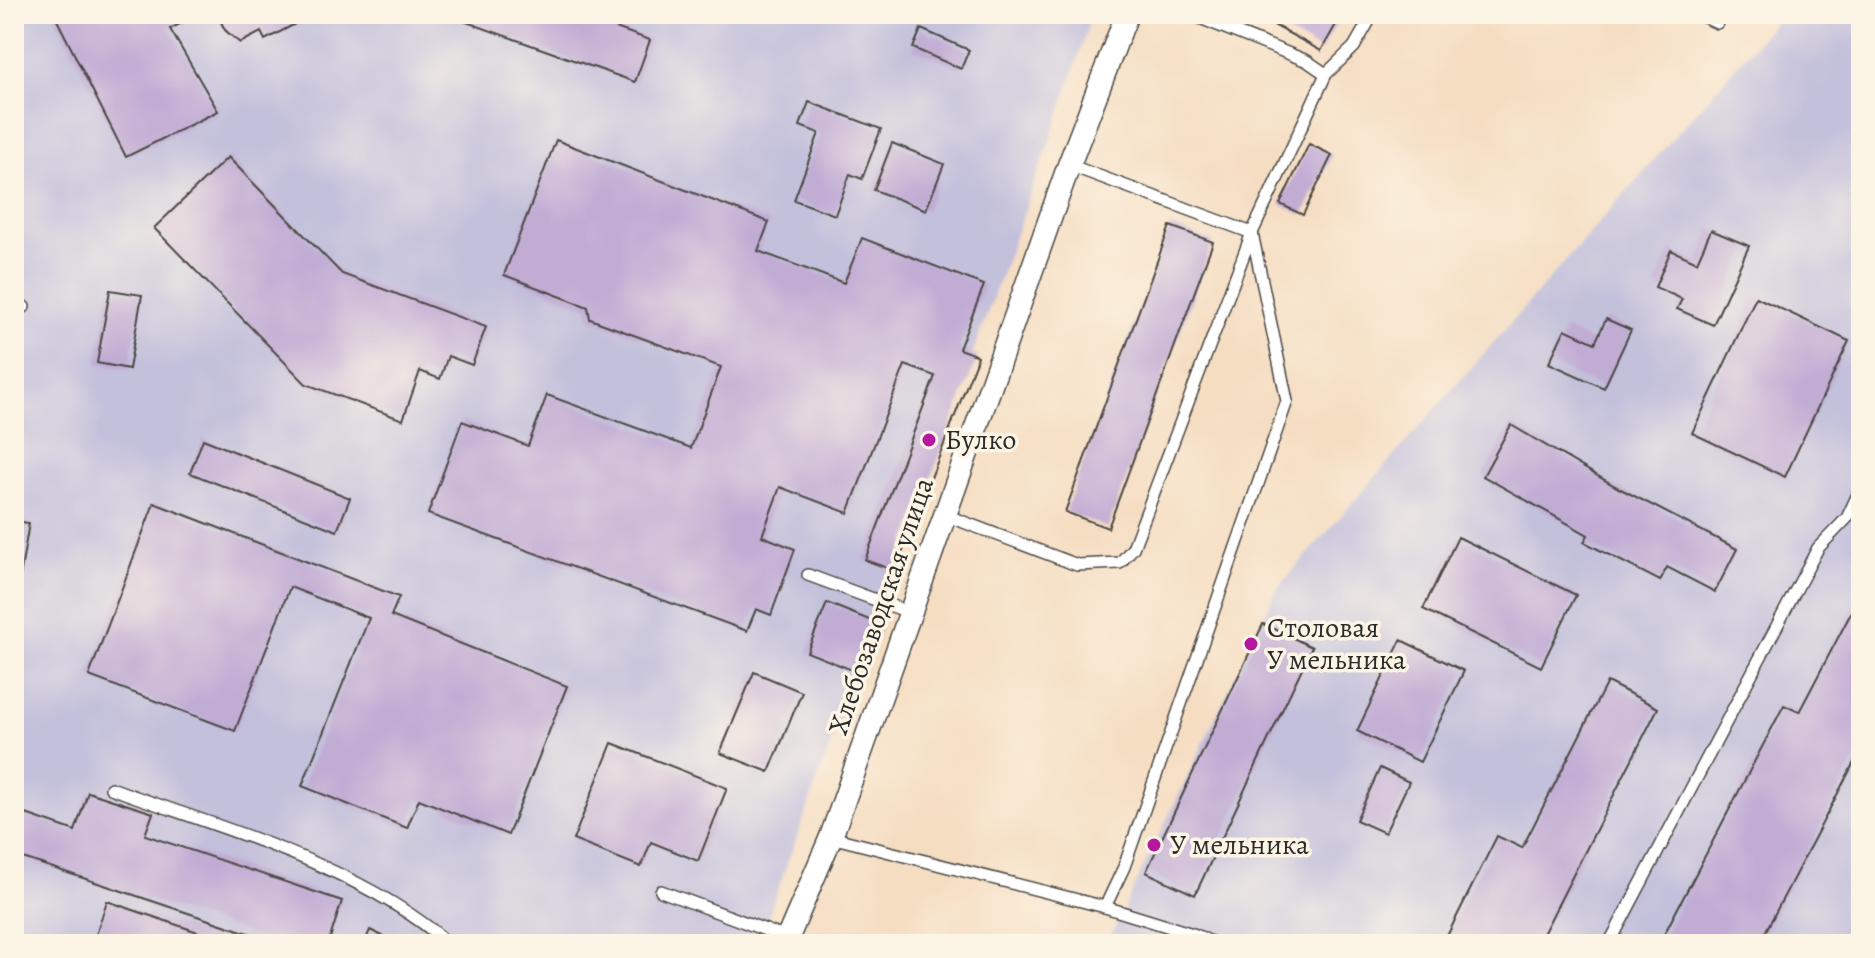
<svg xmlns="http://www.w3.org/2000/svg" width="1875" height="958" font-family="Alegreya,serif">
  <style>
    .industrial { fill: #c3c0db }
    .building { fill: #c1acd4 }
    .lines { fill: none; stroke-linecap: round; stroke-linejoin: round }
    .service-casing { stroke: #494642; stroke-width: 14 }
    .minor-casing { stroke: #494642; stroke-width: 25 }
    .service { stroke: #fff; stroke-width: 11 }
    .minor { stroke: #fff; stroke-width: 22 }
    .rail { stroke: #2b2b2b; stroke-width: 6; stroke-dasharray: 12 6; stroke-linecap: butt }
    .poi-dot { fill: #b5179e; stroke: #fcf5e5; stroke-width: 3 }
    .labels { text-anchor: middle; dominant-baseline: central; stroke-width: 7; stroke-linejoin: round; paint-order: stroke }
    .poi-label { font-size: 28px; fill: #2b2b2b; stroke: #fcf5e5; text-anchor: start }
    .street-label { font-size: 28px; fill: #2b2b2b; stroke: #fcf5e5 }
  </style>
  <rect width="100%" height="100%" fill="#fcf5e5"/>
  <filter id="ink" filterUnits="userSpaceOnUse"><feTurbulence type="fractalNoise" baseFrequency=".0125" numOctaves="2"/><feDisplacementMap in="SourceGraphic" scale="16" xChannelSelector="R" yChannelSelector="G"/><feConvolveMatrix kernelMatrix="1 2 1 2 8 2 1 2 1" color-interpolation-filters="sRGB"/></filter>
  <filter id="wash" filterUnits="userSpaceOnUse"><feTurbulence type="fractalNoise" baseFrequency=".006" numOctaves="4" result="noise"/><feDisplacementMap in="SourceGraphic" scale="32" xChannelSelector="R" yChannelSelector="G"/><feGaussianBlur stdDeviation="1.8" result="paint"/><feColorMatrix in="noise" values="0 0 0 0 0 0 0 0 0 0 0 0 0 0 0 0 0 1.4 0 .05"/><feComposite in="paint" operator="in"/></filter>
  <g filter="url(#wash)">
    <rect width="100%" height="100%" fill="#f5ddc2"/>
    <g class="industrial">
      <polygon points="14,14 1092,14 1060,113 758,944 14,944"/>
      <polygon points="1782,14 1861,14 1861,944 1107,944 1277,589"/>
    </g>
    <g id="blocks">
      <g class="building">
        <polygon points="54,14 199,14 170,29 218,111 126,157"/>
        <polygon points="217,14 297,14 295,24 265,40 261,32 240,43 225,30"/>
        <polygon points="444,14 576,14 650,40 635,82"/>
        <polygon points="1278,14 1342,14 1321,51 1272,24"/>
        <polygon points="921,29 969,50 961,69 913,48"/>
        <polygon points="809,102 881,129 862,179 850,174 835,215 794,200 819,133 800,126"/>
        <polygon points="556,140 769,222 758,251 844,283 862,238 984,285 959,349 978,356 895,571 865,560 935,376 905,365 848,513 780,487 762,536 795,549 771,615 756,609 747,631 428,514 462,421 528,446 547,395 691,448 721,367 590,319 588,307 504,275"/>
        <polygon points="892,143 944,164 926,210 874,190"/>
        <polygon points="1309,144 1332,155 1303,215 1280,204"/>
        <polygon points="228,157 342,274 486,327 472,365 448,356 440,379 420,371 403,420 306,384 154,228"/>
        <polygon points="1170,226 1213,242 1108,528 1065,512"/>
        <polygon points="1711,230 1749,246 1713,325 1677,309 1682,299 1655,287 1671,250 1697,262"/>
        <polygon points="110,290 142,295 129,369 97,363"/>
        <polygon points="1756,297 1849,341 1785,477 1692,433"/>
        <polygon points="1606,319 1631,330 1604,388 1549,363 1565,329 1595,343"/>
        <polygon points="1511,425 1615,486 1737,549 1715,592 1667,567 1660,581 1584,542 1588,535 1483,476"/>
        <polygon points="203,439 350,498 337,531 190,473"/>
        <polygon points="154,503 399,597 391,616 567,686 508,835 419,799 407,828 302,786 369,618 290,587 235,731 89,676"/>
        <polygon points="14,521 29,523 16,600 14,600"/>
        <polygon points="1458,537 1576,595 1541,667 1423,609"/>
        <polygon points="1861,594 1861,749 1759,944 1659,944 1784,705 1799,712"/>
        <polygon points="827,603 882,625 862,674 807,652"/>
        <polygon points="1263,624 1312,647 1195,895 1146,872"/>
        <polygon points="1401,640 1464,671 1420,762 1357,731"/>
        <polygon points="754,672 802,692 769,772 720,753"/>
        <polygon points="1607,682 1658,708 1538,944 1443,944 1497,836 1522,848"/>
        <polygon points="612,743 727,788 698,861 651,842 641,867 573,840"/>
        <polygon points="1380,768 1409,782 1385,833 1356,820"/>
        <polygon points="88,792 153,813 145,835 342,901 328,944 281,944 14,855 14,829 20,831 26,814 75,831"/>
        <polygon points="107,901 230,943 230,944 93,944"/>
        <polygon points="370,930 399,944 364,944"/>
      </g>
    </g>
  </g>
  <g filter="url(#ink)">
    <use href="#blocks" fill-opacity="0" stroke="#494642" stroke-width="2"/>
    <g class="lines">
      <defs>
        <g id="service">
          <polyline points="1190,14 1307,61 1326,74"/>
          <polyline points="1698,14 1717,23"/>
          <polyline points="1069,165 1252,233 1287,401 1124,867 1105,907"/>
          <polyline points="14,306 24,307"/>
          <polyline points="945,515 1077,565 1120,563 1133,548 1252,233 1326,74 1354,47 1373,14"/>
          <polyline points="808,575 911,613"/>
          <path d="M 111,788 C 222,829 359,865 449,944"/>
          <polyline points="831,837 1105,907 1196,935 1215,944"/>
          <polyline points="661,891 787,938"/>
          <polyline points="1609,944 1818,548 1847,518 1861,488"/>
        </g>
        <polyline id="minor" points="785,944 831,837 1069,165 1127,14"/>
      </defs>
      <use href="#service" class="service-casing"/>
      <use href="#minor" class="minor-casing"/>
      <use href="#service" class="service"/>
      <use href="#minor" class="minor"/>
      <polyline class="rail" points="1851,944 1861,927"/>
    </g>
  </g>
  <g class="poi-dot">
    <circle cx="929" cy="440" r="8"/>
    <circle cx="1251" cy="644" r="8"/>
    <circle cx="1154" cy="845" r="8"/>
  </g>
  <g class="labels">
    <g class="poi-label">
      <text x="945" y="440">Булко</text>
      <text x="1267" y="628">Столовая<tspan x="1267" dy="32">У мельника</tspan></text>
      <text x="1170" y="845">У мельника</text>
    </g>
    <g class="street-label">
      <text transform="translate(881 606) rotate(-71)">Хлебозаводская улица</text>
    </g>
  </g>
  <rect width="1875" height="958" fill="none" stroke="#fcf5e5" stroke-width="48"/>
</svg>
